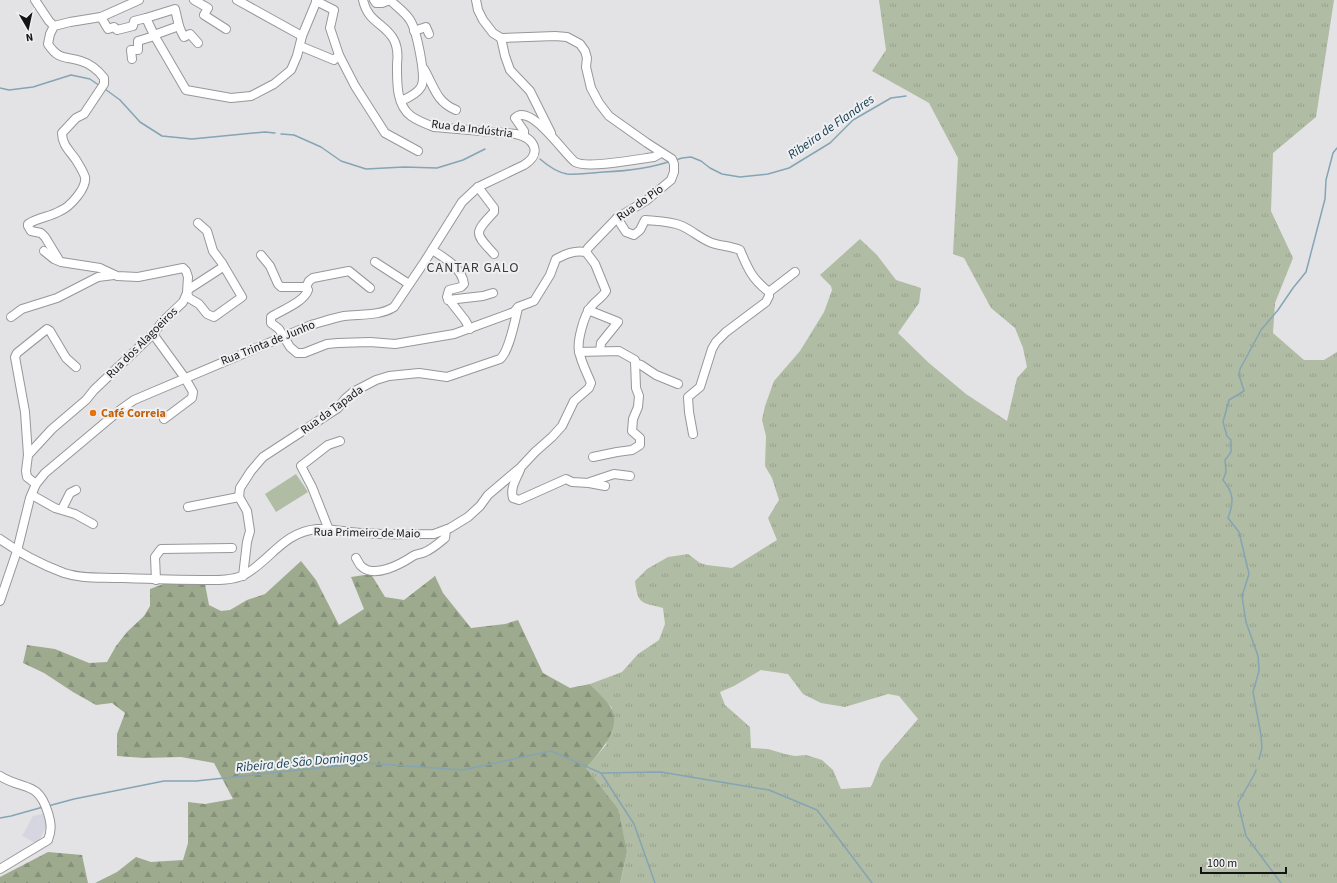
<svg xmlns="http://www.w3.org/2000/svg" width="1337" height="883" font-family="'Source Sans 3',sans-serif">
  <style>
    .built { fill: #d6d6e1 }
    .grass { fill: url(#grass-tufts); fill-rule: evenodd }
    .forest { fill: url(#forest-firs) }
    .garden { fill: #b1bca4 }
    .lines { fill: none; stroke-linecap: round; stroke-linejoin: round }
    .stream { stroke: #85a4b4; stroke-width: 1.5 }
    .minor-casing { stroke: #97979a; stroke-width: 10 }
    .minor { stroke: #fff; stroke-width: 8 }
    .food-dot { fill: #e8710a; stroke: #f0f0f3; stroke-width: 1.5 }
    .labels { text-anchor: middle; dominant-baseline: central; stroke-width: 4; stroke-linejoin: round; paint-order: stroke }
    .street-label { font-size: 12px; fill: #141415; stroke: #f0f0f3 }
    .food-label { font-size: 12px; font-weight: bold; fill: #c56008; stroke: #f0f0f3; text-anchor: start }
    .water-label { font-size: 13px; font-style: italic; fill: #0e3b4d; stroke: #f0f0f3 }
    .quarter-label { font-size: 14px; letter-spacing: 1px; fill: #3c3c3e; stroke: #f0f0f3 }
  </style>
  <defs>
    <pattern id="grass-tufts" width="24" height="20" patternUnits="userSpaceOnUse"><rect width="24" height="20" fill="#b1bca4"/><path d="M3 7l-1-3M5 7V3M7 7l1-3M15 17l-1-3M17 17v-4M19 17l1-3" fill="none" stroke="#97a18c"/></pattern>
    <pattern id="forest-firs" width="22" height="20" patternUnits="userSpaceOnUse"><rect width="22" height="20" fill="#9daa8e"/><path d="M5 1l3.5 6h-7zM16 11l3.5 6h-7z" fill="#86917a"/></pattern>
  </defs>
  <rect width="100%" height="100%" fill="#e3e3e6"/>
  <polygon class="built" points="46,813 50,827 46,827 37,844 22,836 33,816"/>
  <path class="grass" d="M 879,0 L 1334,0 L 1316,117 L 1273,153 L 1271,211 L 1293,258 L 1275,303 L 1273,333 L 1304,360 L 1324,360 L 1337,352 L 1337,883 L 620,883 L 627,852 L 586,768 L 606,745 L 612,708 L 590,684 L 622,672 L 638,654 L 659,640 L 665,624 L 663,608 C 641,602 638,605 635,581 L 647,569 L 668,557 L 688,554 L 700,563 L 707,565 L 732,568 L 777,540 L 768,518 L 779,500 L 772,478 L 765,466 L 766,436 L 762,420 L 765,406 L 774,381 L 800,351 L 824,312 L 832,290 L 831,286 L 820,275 L 860,239 L 877,255 L 896,280 L 921,288 L 919,303 L 898,333 L 929,363 L 966,394 L 1007,421 L 1017,378 L 1027,367 L 1023,348 L 1015,328 L 991,308 L 964,258 L 953,254 L 958,158 L 929,103 L 872,71 L 886,50 ZM 761,670 L 788,674 L 803,694 L 821,703 L 845,707 L 888,694 L 899,696 L 918,719 L 881,762 L 871,787 L 841,789 L 833,770 L 822,760 L 806,755 L 795,756 L 785,754 L 768,749 L 751,748 L 750,727 L 725,705 L 720,692 L 734,686 Z"/>
  <g class="forest">
    <path d="M 301,561 L 316,580 L 339,625 L 364,609 L 351,577 L 371,574 L 385,597 L 404,600 L 435,576 L 443,593 L 471,628 L 505,624 L 518,620 L 543,673 L 570,688 L 590,684 C 596,691 607,700 611,708 C 623,728 598,754 586,768 L 618,809 L 627,852 L 620,883 L 95,883 L 117,872 L 136,857 L 151,862 L 183,860 L 188,843 L 188,802 L 205,804 L 233,799 L 214,763 L 181,757 L 144,758 L 117,756 L 117,734 L 125,713 L 112,703 L 96,705 L 73,692 L 44,673 L 23,663 L 27,645 L 55,649 L 89,663 L 107,662 L 116,646 L 127,632 L 144,616 L 150,606 L 150,589 L 166,583 L 205,584 L 209,605 L 221,611 L 230,610 L 247,600 L 265,594 Z"/>
    <polygon points="48,852 82,855 88,883 0,883 0,877"/>
  </g>
  <polygon class="garden" points="296,474 308,492 276,512 265,494"/>
  <g class="lines">
    <g class="stream">
      <polyline points="0,88 9,90 33,87 71,75 90,79 100,86"/>
      <polyline points="105,89 120,100 140,122 162,136 192,139 265,132 275,133"/>
      <polyline points="281,134 294,135 321,147 341,161 366,169 404,167 437,168 463,160 485,149"/>
      <path d="M 540,159 C 548,166 556,172 567,174 C 579,175 592,173 604,172 C 626,171 649,169 671,161"/>
      <polyline points="676,160 682,158 691,157 701,161 710,168 722,174 740,177 768,174 789,168 830,143 853,120 891,98 906,96"/>
      <path d="M 1259,759 L 1262,748 L 1261,735 L 1253,692 L 1259,671 L 1258,656 L 1246,622 L 1242,596 L 1249,574 L 1239,532 L 1228,518 C 1234,502 1234,493 1223,480 L 1226,472 L 1225,460 L 1231,452 L 1231,440 L 1227,436 L 1223,422 L 1229,400 L 1244,391 L 1239,375 L 1240,369 L 1261,330 L 1278,310 L 1293,288 L 1306,272 L 1325,199 L 1326,180 L 1333,153 L 1337,148"/>
      <polyline points="1256,770 1254,775 1238,803 1246,836 1281,883"/>
      <polyline points="602,773 661,772 769,790 817,810 872,883"/>
      <polyline points="48,806 74,799 164,781 196,781 366,763 463,770 551,751 601,773 634,824 655,883"/>
      <polyline points="0,818 11,816 43,807"/>
    </g>
    <defs>
      <g id="minor">
        <polyline points="35,0 49,21 54,26"/>
        <polyline points="194,0 208,8 204,15 226,29"/>
        <polyline points="237,0 302,36"/>
        <polyline points="374,0 376,3 382,3 390,0"/>
        <path d="M 390,0 C 397,7 405,12 410,20 C 416,29 427,77 421,87 C 417,94 408,98 401,101"/>
        <polyline points="476,0 478,10 483,20 493,33 501,38 555,36 567,37 580,44 585,51 587,58 586,67 591,88 599,103 609,116 647,143 672,159 674,164 674,172 671,180 647,200 617,218 588,248 586,252"/>
        <polyline points="316,1 334,10 330,28 339,55 355,86 385,133 418,151"/>
        <polyline points="101,17 108,29 114,27 117,30 133,26 134,21 146,18 154,35 151,37 138,41 138,50 131,50 132,59"/>
        <polyline points="146,18 175,9 179,26 154,35 186,90 231,98 251,96 274,84 291,70 297,56 302,36 317,0"/>
        <polyline points="179,26 181,31 184,37 190,34 198,43"/>
        <polyline points="414,31 426,27 429,34"/>
        <polyline points="501,38 505,56 510,70 530,91 551,133"/>
        <polyline points="300,46 334,60 339,55"/>
        <path d="M 424,69 C 434,86 436,102 456,110"/>
        <path d="M 524,136 L 524,131 L 515,118 C 530,102 565,155 575,162 C 587,169 639,159 654,157 L 661,153"/>
        <path d="M 478,187 L 494,208 L 494,212 C 473,234 475,233 494,254"/>
        <path d="M 617,218 L 626,232 L 634,235 L 640,230 L 645,220 C 657,221 671,221 682,226 C 693,231 701,239 712,243 C 721,246 731,246 740,250 C 748,269 752,279 769,292 L 769,296 L 766,302 L 726,332 L 716,342 L 712,349 L 700,387 L 688,397 L 689,412 L 693,434"/>
        <polyline points="198,223 207,231 213,251 222,263 242,297 214,317 207,314 199,304 189,298 187,293 189,289 223,267"/>
        <path d="M 432,250 C 445,258 462,268 464,284 L 461,287 L 449,290 L 447,297 L 465,320 L 470,329"/>
        <path d="M 59,260 L 45,237 L 41,233 L 31,231 L 28,226 L 28,224 C 39,217 50,217 60,211 C 70,207 87,188 85,177 C 83,171 79,165 76,160 C 70,151 62,145 62,133 L 76,118 L 84,114 L 104,84 L 104,78 C 98,70 91,64 81,61 C 66,56 59,61 48,44 L 50,34 L 54,26 L 70,22 L 101,17 L 139,0"/>
        <polyline points="375,262 409,284"/>
        <polyline points="306,287 309,281 313,278 349,271 370,288"/>
        <polyline points="769,292 795,272"/>
        <polyline points="448,300 483,296 493,293"/>
        <polyline points="588,310 618,322 601,343 600,351"/>
        <polyline points="11,317 22,309 57,298 98,277 114,275"/>
        <polyline points="153,334 185,378 193,392 192,398 164,419"/>
        <polyline points="579,352 619,351 635,360 636,388 639,396 638,407 633,419 632,431 640,438 640,445 632,450 617,452 593,457"/>
        <polyline points="635,363 641,365 656,375 678,384"/>
        <polyline points="28,455 25,412 15,357 17,353 47,329 50,331 66,358 76,367"/>
        <path d="M 520,470 C 516,479 510,488 513,498 L 519,500 L 566,479 L 572,482 L 589,483 L 605,486"/>
        <polyline points="590,482 614,474 630,476"/>
        <polyline points="36,484 27,477 26,471 28,455 52,429 86,400 94,390 153,334 163,321 183,302 187,293 188,277 186,271 183,268 138,277 117,276 100,268 61,262 54,259 44,251"/>
        <polyline points="32,495 55,508 75,514 93,524"/>
        <polyline points="188,507 239,497"/>
        <polyline points="62,509 70,493 76,490"/>
        <polyline points="329,530 312,487 301,466 328,445 340,441"/>
        <path d="M 0,539 C 18,552 43,565 64,573 C 82,579 101,577 120,578 C 148,579 175,580 202,580 C 215,580 231,581 244,575 C 270,561 283,532 317,529 C 332,528 349,533 365,533 C 388,535 411,534 434,534 L 450,528 L 468,517 L 480,506 L 488,495 L 521,467 L 535,452 L 552,437 L 562,426 L 574,401 L 589,388 L 591,383 C 587,373 581,362 579,351 C 577,341 584,315 591,307 C 595,301 602,298 606,291 L 595,264 L 586,252 C 574,250 566,254 556,259 L 550,275 L 534,301 L 518,307 L 514,312 L 454,334 L 395,344 L 370,342 L 338,343 L 327,344 L 304,353 L 297,353 L 290,347 L 279,329 L 271,323 L 271,317 C 282,310 304,302 308,290 L 306,287 L 281,287 L 278,284 L 270,266 L 261,255"/>
        <path d="M 356,558 C 358,561 359,564 361,566 C 374,579 401,564 413,556 C 416,554 421,554 425,552 C 432,549 439,543 445,538 L 446,530"/>
        <path d="M 243,576 L 247,542 L 250,531 L 247,511 L 239,497 L 240,488 L 251,471 L 263,457 L 338,408 L 345,399 L 353,392 L 376,380 L 389,376 L 419,373 L 447,377 L 500,359 C 509,352 515,320 518,308"/>
        <polyline points="156,580 155,557 161,549 232,548"/>
        <path d="M 0,601 L 17,551 L 30,498 L 36,484 L 45,473 L 120,410 L 134,400 L 311,325 C 322,322 333,318 344,316 C 361,314 380,316 394,307 L 425,261 L 462,202 L 478,187 L 524,165 C 543,153 534,138 516,134 L 434,127 C 426,124 418,121 411,116 C 396,105 397,82 397,64 C 398,56 398,48 394,40 C 385,23 368,23 363,0"/>
        <path d="M 0,776 C 24,791 38,780 48,813 C 51,823 52,830 48,840 L 0,869"/>
      </g>
    </defs>
    <use href="#minor" class="minor-casing"/>
    <use href="#minor" class="minor"/>
  </g>
  <circle class="food-dot" cx="93" cy="413" r="4"/>
  <g class="labels">
    <g class="street-label">
      <text transform="translate(472 129) rotate(7)">Rua da Indústria</text>
      <text transform="translate(640 203) rotate(-35)">Rua do Pio</text>
      <text transform="translate(142 343) rotate(-45)">Rua dos Alagoeiros</text>
      <text transform="translate(268 343) rotate(-22)">Rua Trinta de Junho</text>
      <text transform="translate(332 410) rotate(-36)">Rua da Tapada</text>
      <text transform="translate(367 533) rotate(1)">Rua Primeiro de Maio</text>
    </g>
    <g class="food-label">
      <text x="101" y="413">Café Correia</text>
    </g>
    <g class="water-label">
      <text transform="translate(831 127) rotate(-35)">Ribeira de Flandres</text>
      <text transform="translate(302 762) rotate(-5)">Ribeira de São Domingos</text>
    </g>
    <g class="quarter-label">
      <text x="473" y="268">CANTAR GALO</text>
    </g>
  </g>
  <g transform="translate(28 28) rotate(171)" stroke="#f0f0f3" stroke-width="3" paint-order="stroke">
  <path d="M0-3L7 15L0 10L-7 15Z" fill="#141415"/>
  <text y="-6" font-size="11" font-weight="bold" text-anchor="middle" fill="#141415">N</text>
  </g>
  <path d="M1201 867v6h85v-6" fill="none" stroke="#141415" stroke-width="2"/>
  <text x="1207" y="867" font-size="12" fill="#141415" stroke="#f0f0f3" stroke-width="3" paint-order="stroke">100 m</text>
</svg>
